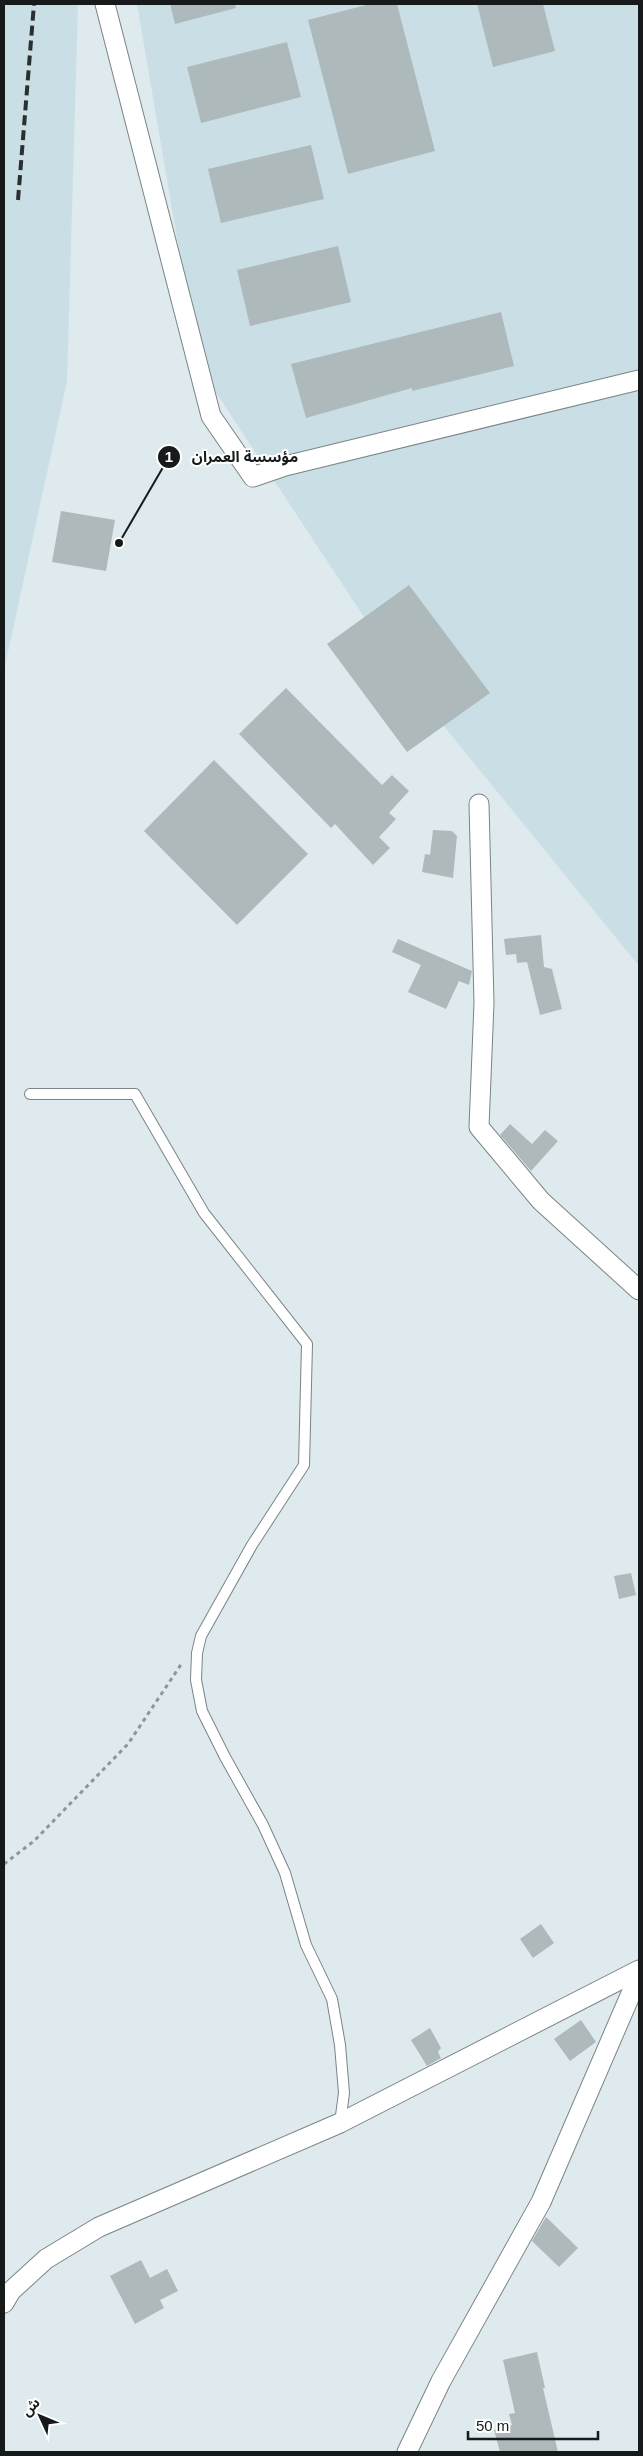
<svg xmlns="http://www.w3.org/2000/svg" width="643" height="2456" font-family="Arial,'Noto Sans Arabic',sans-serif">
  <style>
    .built { fill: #cadfe5 }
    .building { fill: #aeb9bc }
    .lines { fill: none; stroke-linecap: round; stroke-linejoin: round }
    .lane-casing { stroke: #7a8487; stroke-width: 12 }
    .street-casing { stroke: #7a8487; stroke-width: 21 }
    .path { stroke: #8d9698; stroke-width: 3; stroke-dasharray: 4 4; stroke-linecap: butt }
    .lane { stroke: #fff; stroke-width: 10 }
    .street { stroke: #fff; stroke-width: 19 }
    .rail { stroke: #2a2f30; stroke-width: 4; stroke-dasharray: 10 5; stroke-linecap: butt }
    .leader { fill: none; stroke: #161a1b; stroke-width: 2 }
    .callout-dot { fill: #161a1b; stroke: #fff; stroke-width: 2 }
    .mark-label { font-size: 15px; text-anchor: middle; font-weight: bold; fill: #fff }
    .callout-label { font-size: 15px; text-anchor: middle; font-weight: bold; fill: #161a1b; stroke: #fff; stroke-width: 4; stroke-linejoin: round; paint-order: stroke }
  </style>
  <rect width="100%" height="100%" fill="#deeaed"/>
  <g class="built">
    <polygon points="4,4 78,4 67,381 4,670"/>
    <polygon points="137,4 639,4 639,966 403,676 199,367"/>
  </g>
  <g class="building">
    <polygon points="170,4 235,4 236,8 175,24"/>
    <polygon points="370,4 397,4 435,151 348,174 308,20"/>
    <polygon points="477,4 543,4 555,51 493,67"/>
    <polygon points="287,42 301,97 201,123 187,67"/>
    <polygon points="311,145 324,199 221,223 208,169"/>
    <polygon points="338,246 351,302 250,326 237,270"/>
    <polygon points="501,312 514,366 412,391 412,388 306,418 291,364"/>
    <polygon points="61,511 115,520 106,571 52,562"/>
    <polygon points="409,585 490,693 407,752 327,644"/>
    <polygon points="286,688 382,785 392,775 409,791 389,813 396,819 379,837 390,848 373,865 335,824 331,828 239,734"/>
    <polygon points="214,760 308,854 237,925 144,831"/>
    <polygon points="433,830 452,831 457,836 453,878 422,872 425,854 430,855"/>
    <polygon points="541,935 544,967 552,969 562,1009 540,1015 527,962 517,963 516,954 506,955 504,939"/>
    <polygon points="398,939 472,971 469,985 459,981 446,1009 408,992 421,965 392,952"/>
    <polygon points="510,1124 532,1144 545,1130 558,1141 531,1171 500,1135"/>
    <polygon points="631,1573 636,1595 619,1599 614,1576"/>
    <polygon points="541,1924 554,1943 533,1958 520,1939"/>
    <polygon points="581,2020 596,2042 570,2061 554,2039"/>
    <polygon points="430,2028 441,2048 438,2052 441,2058 427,2066 411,2040"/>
    <polygon points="546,2217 578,2248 559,2267 532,2241"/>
    <polygon points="141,2260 150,2278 167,2269 178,2291 160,2300 164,2308 135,2324 110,2276"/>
    <polygon points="537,2352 545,2388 543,2388 558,2452 500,2452 494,2430 512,2425 509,2414 515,2413 503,2360"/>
  </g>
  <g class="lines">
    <defs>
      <polyline id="lane" points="30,1094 135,1094 204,1213 307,1344 304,1465 252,1545 201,1636 197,1653 196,1680 202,1711 225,1757 263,1825 285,1873 306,1945 332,1999 340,2045 344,2093 340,2123"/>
      <g id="street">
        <polyline points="105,4 211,416 253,477 285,466 639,380"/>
        <polyline points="479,804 484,1003 479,1127 541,1201 639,1290"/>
        <polyline points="4,2303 11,2291 46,2259 99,2227 340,2123 639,1970"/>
        <polyline points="407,2452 441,2381 541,2202 639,1975"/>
      </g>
    </defs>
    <use href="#lane" class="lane-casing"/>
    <use href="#street" class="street-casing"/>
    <polyline class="path" points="4,1864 34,1841 128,1744 182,1663"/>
    <use href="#lane" class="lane"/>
    <use href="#street" class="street"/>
    <polyline class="rail" points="18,200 34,4"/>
  </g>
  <path class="leader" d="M119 543L169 457"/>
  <g class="callout-dot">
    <circle cx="119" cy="543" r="5"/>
    <circle cx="169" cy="457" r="12"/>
  </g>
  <g class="mark-label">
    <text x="169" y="462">1</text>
  </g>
  <g class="callout-label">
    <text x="245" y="462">مؤسسة العمران</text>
  </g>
  <rect width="643" height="2456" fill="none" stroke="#161a1b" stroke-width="10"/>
  <g transform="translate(40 2416) rotate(314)" stroke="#ffffff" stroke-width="4" paint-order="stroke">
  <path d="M0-4L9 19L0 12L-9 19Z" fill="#161a1b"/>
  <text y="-8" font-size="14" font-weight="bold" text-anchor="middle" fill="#161a1b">ش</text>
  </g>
  <path d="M468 2431v8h130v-8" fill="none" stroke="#161a1b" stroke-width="2.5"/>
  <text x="476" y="2431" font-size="15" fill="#161a1b" stroke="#ffffff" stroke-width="4" paint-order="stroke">50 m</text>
</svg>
